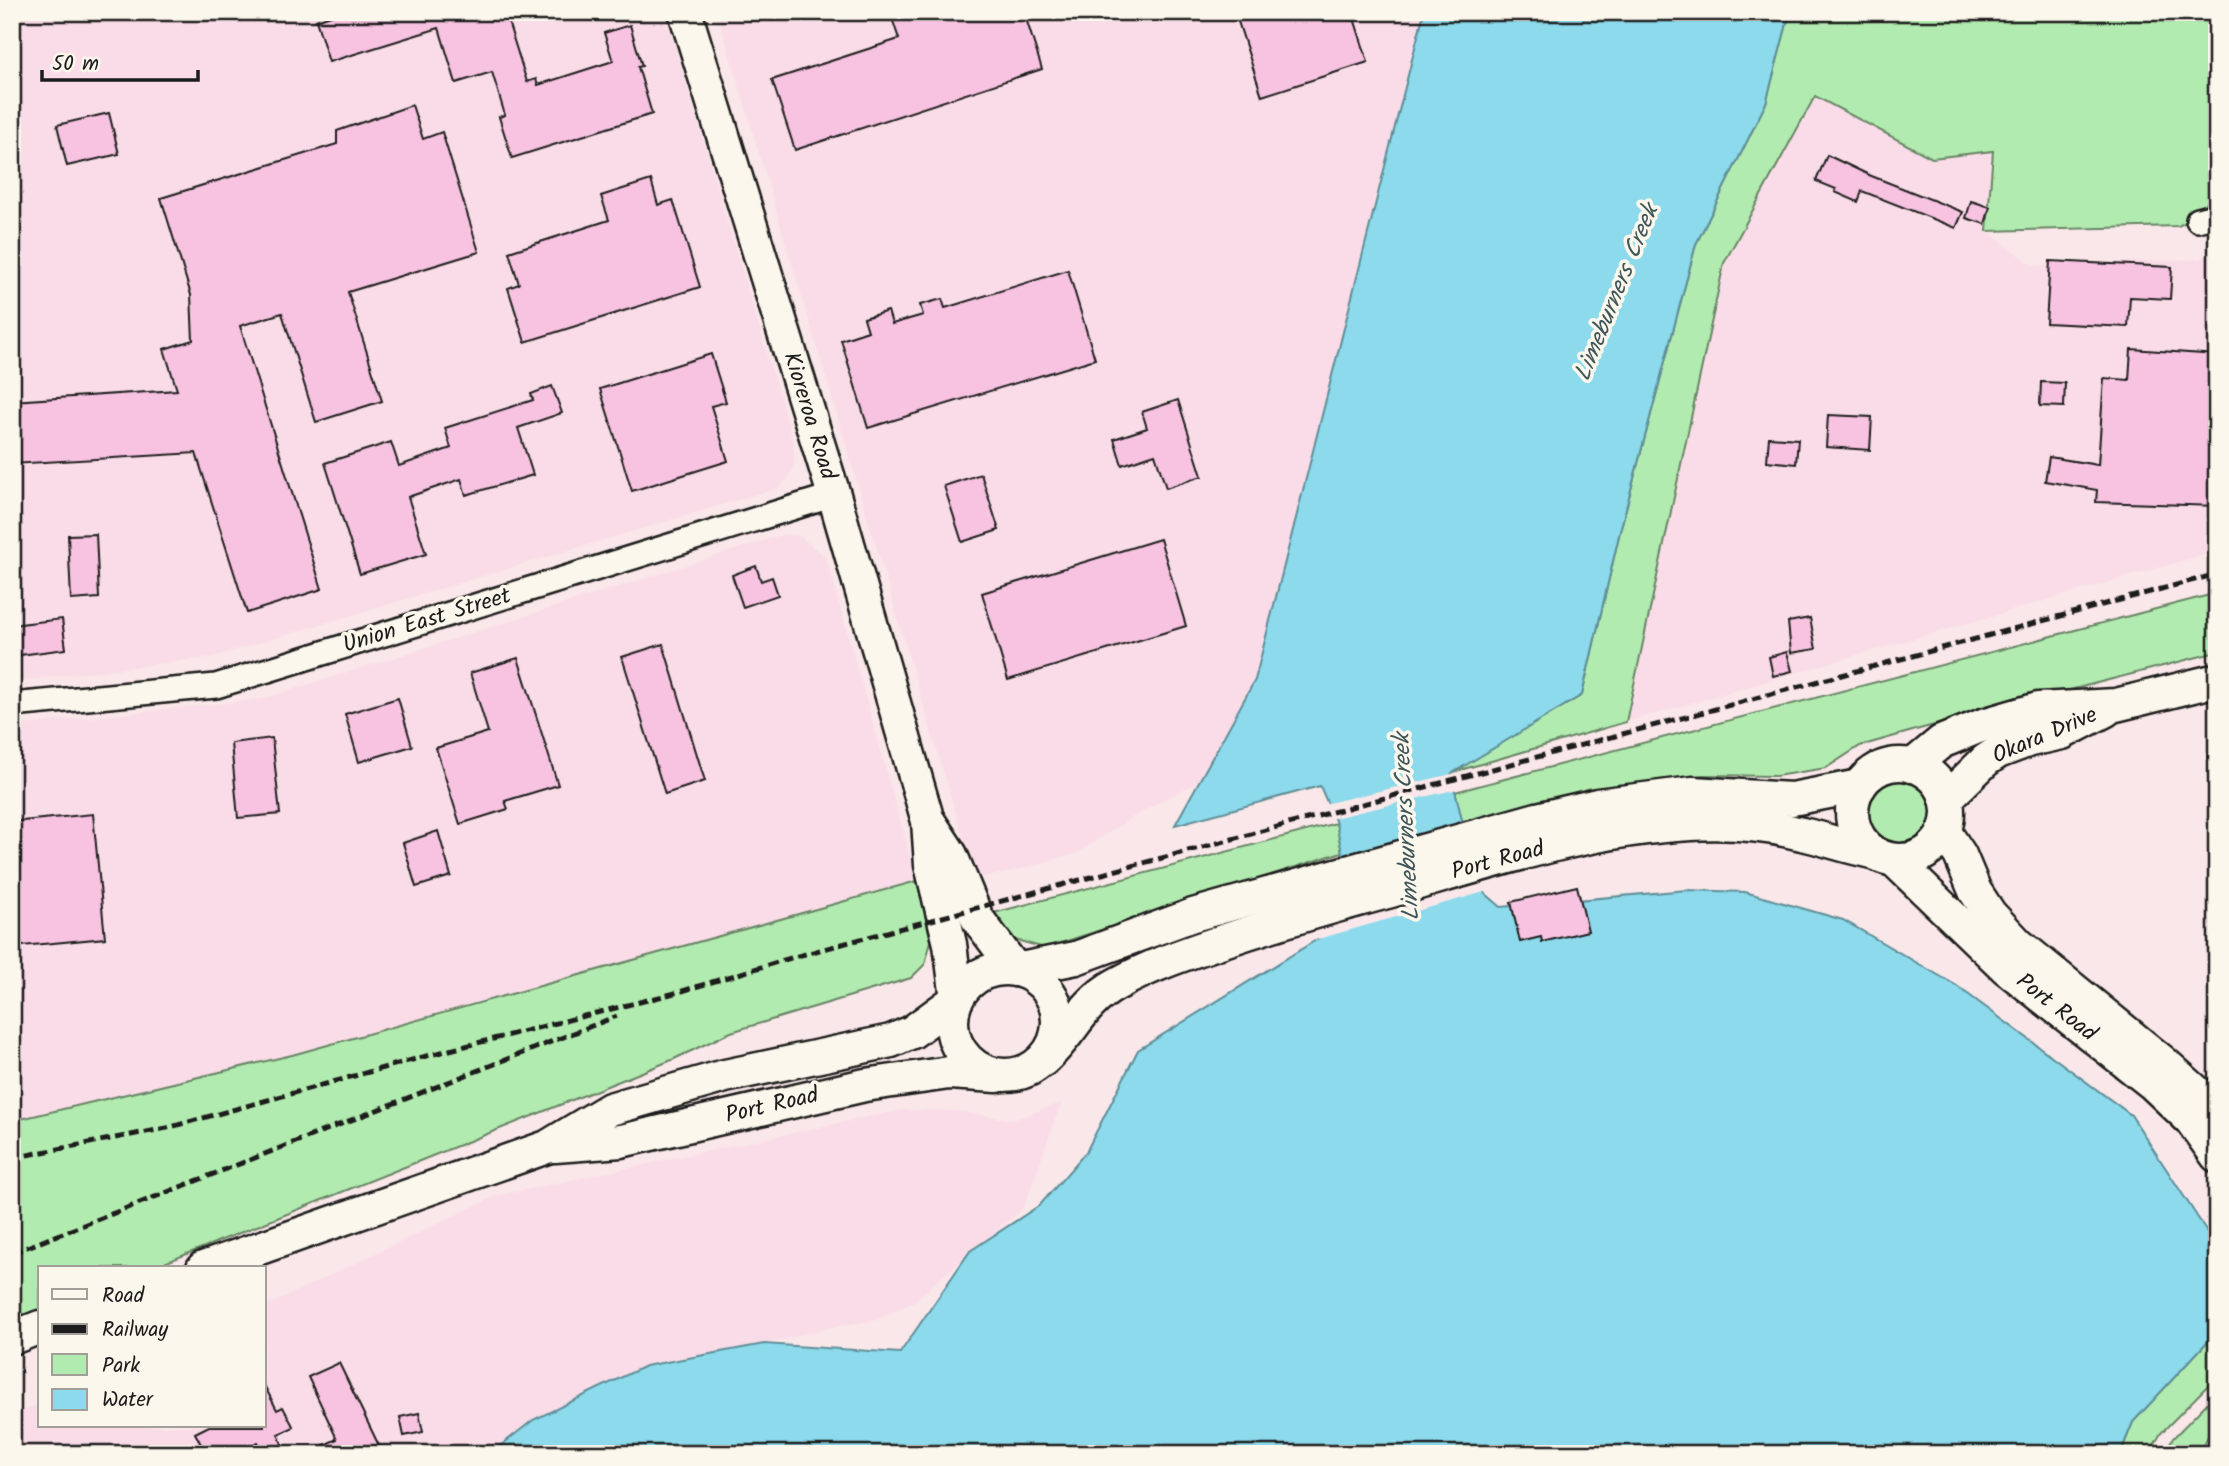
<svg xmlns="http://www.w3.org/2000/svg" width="2229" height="1466" font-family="Kalam,sans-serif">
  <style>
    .built { fill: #f9dce7 }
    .green { fill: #b2ebaf; stroke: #678466; stroke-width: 2 }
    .water { fill: #8cdaeb; stroke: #5f8e98; stroke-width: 2 }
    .pier { fill: #fae7e9 }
    .building { fill: #f7c3e1; stroke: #1c1c1c; stroke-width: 2 }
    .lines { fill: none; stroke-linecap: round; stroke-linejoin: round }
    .street-casing { stroke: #1c1c1c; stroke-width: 28 }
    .secondary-casing { stroke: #1c1c1c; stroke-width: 37 }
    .street { stroke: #fbf7ec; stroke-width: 23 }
    .secondary { stroke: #fbf7ec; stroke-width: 32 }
    .rail { stroke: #1c1c1c; stroke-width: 5; stroke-dasharray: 10 5; stroke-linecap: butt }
    .labels { text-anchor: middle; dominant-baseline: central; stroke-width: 7; stroke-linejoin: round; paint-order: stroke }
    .street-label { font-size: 23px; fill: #1c1c1c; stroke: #fbf7ec }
    .water-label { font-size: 24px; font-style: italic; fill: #3e555a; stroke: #fbf7ec }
  </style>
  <rect width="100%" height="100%" fill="#fae7e9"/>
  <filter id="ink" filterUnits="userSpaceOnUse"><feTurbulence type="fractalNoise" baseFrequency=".0143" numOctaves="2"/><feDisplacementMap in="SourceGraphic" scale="14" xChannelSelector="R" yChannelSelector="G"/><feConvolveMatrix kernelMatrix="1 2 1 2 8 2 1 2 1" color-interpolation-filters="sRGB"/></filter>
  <g filter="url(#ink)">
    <g class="built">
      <polygon points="12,12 665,12 793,441 794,464 788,478 778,488 212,657 12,682"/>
      <polygon points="717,12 1424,12 1255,680 1199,781 1136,815 1077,853 1006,873 975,878"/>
      <polygon points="1815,96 1932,158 1993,151 1987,231 2033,266 2200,259 2217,253 2217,551 1626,722 1724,263"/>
      <polygon points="782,535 799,536 826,557 917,881 292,1055 12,1121 12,726 263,699"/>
      <polygon points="1061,1103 1024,1207 913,1302 876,1320 832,1327 764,1344 645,1366 533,1420 490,1454 12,1454 12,1415 40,1403 40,1426 264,1426 264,1307 496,1196 901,1110 955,1111 1013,1120"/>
    </g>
    <g class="green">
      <polygon points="1790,12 2217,12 2217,208 2178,226 1987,231 1993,151 1932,158 1815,96 1724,263 1626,722 1450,773 1582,695 1620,531 1696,244 1766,103"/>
      <polygon points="2217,593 2217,652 1923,728 1860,746 1826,768 1776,776 1702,775 1462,821 1455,792"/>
      <circle cx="1901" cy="814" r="33"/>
      <polygon points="1336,823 1342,852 1045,948 1004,937 982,916"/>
      <polygon points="917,881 931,941 925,964 911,978 731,1032 672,1060 152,1268 40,1268 40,1312 12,1323 12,1121 292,1055"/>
      <polygon points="2213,1298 2217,1298 2217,1376 2161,1433 2149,1454 2120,1454 2133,1422 2208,1341"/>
      <polygon points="2217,1393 2217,1416 2200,1454 2163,1454 2173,1438"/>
    </g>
    <polygon class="water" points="1424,12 1790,12 1766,103 1696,244 1620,531 1582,695 1451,774 1478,887 1501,907 1687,890 1745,892 1843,920 1957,986 2131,1115 2217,1247 2217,1264 2208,1341 2133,1422 2120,1454 490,1454 533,1420 645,1366 764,1344 900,1353 970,1251 1040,1205 1086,1152 1138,1050 1342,924 1342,852 1336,823 1320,786 1175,825 1255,680"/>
    <g class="pier">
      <polygon points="1456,773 1454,775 1458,789 1330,819 1324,804"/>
      <polygon points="1466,823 1481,885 1488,891 1304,943 1339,922"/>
    </g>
    <g class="building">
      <polygon points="340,12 505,12 527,82 536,79 538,85 613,61 604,33 630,25 642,66 638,67 652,114 512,158 499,117 505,115 492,72 456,83 439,28 329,62 316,20"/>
      <polygon points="890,12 1024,12 1042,69 795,150 772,80 899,39"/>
      <polygon points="1235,12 1352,12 1368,62 1262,96"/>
      <polygon points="412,105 423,139 442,132 479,252 348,292 382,401 316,422 282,313 240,326 322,589 247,613 196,453 12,464 12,401 177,390 164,349 193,340 191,295 161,198 337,144 337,131"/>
      <polygon points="109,113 119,154 67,166 57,125"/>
      <polygon points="1827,155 1869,175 1963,212 1956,228 1862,191 1858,202 1835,192 1836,189 1816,181"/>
      <polygon points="651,180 658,205 673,200 700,287 525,342 508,288 519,284 509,252 609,220 601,196"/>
      <polygon points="1971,201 1990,207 1985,224 1966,218"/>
      <polygon points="2050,261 2172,267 2170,299 2130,297 2128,327 2046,323"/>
      <polygon points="1068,270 1095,359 868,428 841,340 868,331 864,318 888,311 892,324 923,315 920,305 942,299 945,308"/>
      <polygon points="2131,349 2217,355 2217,506 2096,502 2097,490 2045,481 2049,457 2098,465 2104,378 2129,380"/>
      <polygon points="711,354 726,402 711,406 728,461 632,491 600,389"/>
      <polygon points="2041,382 2065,383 2064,407 2040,406"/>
      <polygon points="552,386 562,413 518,428 533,475 466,495 461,479 408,497 426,554 360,574 325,463 391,442 399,466 451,448 445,428 533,400 531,394"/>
      <polygon points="1178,400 1202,476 1166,488 1155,454 1122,465 1114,439 1147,428 1142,412"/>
      <polygon points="1828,415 1872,417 1870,450 1826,447"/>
      <polygon points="1769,437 1798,439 1796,464 1767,461"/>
      <polygon points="981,474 999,530 962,542 944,486"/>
      <polygon points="96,534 99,598 71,600 68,535"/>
      <polygon points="1160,539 1186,626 1008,680 982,593"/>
      <polygon points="756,566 761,581 772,577 778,595 743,607 732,575"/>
      <polygon points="1810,618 1816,649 1791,653 1788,622"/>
      <polygon points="62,619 66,649 12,656 12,625"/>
      <polygon points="663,644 705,781 665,794 622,657"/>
      <polygon points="1787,652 1792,671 1773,676 1769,657"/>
      <polygon points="518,658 558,785 505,801 508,809 460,824 436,748 488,732 470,673"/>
      <polygon points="398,698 412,746 359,762 345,714"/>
      <polygon points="272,738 280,814 238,818 231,743"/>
      <polygon points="93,814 105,938 12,947 12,822"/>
      <polygon points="438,831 451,876 416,887 403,843"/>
      <polygon points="1577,886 1588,931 1542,942 1541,937 1520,942 1511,902"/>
      <polygon points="339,1363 383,1454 305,1454 337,1439 308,1377"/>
      <polygon points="264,1385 277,1410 283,1407 293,1426 292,1428 278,1434 286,1454 263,1454 258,1442 234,1454 206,1454 195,1433 209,1426 264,1426"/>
      <polygon points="419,1413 423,1432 404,1436 400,1417"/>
    </g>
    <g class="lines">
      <defs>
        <g id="street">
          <polyline points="2198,220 2217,215"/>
          <polyline points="12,705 216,686 834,495"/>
        </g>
        <g id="secondary">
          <circle cx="1900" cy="812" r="48"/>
          <polyline points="1912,766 1941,742 1983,725 2038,709 2116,705 2217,680"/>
          <polyline points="1946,799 1986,760 1998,752 2030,740 2062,733 2106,710"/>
          <polyline points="930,823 951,855 977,918 1016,970 1076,958 1193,915 1537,819 1597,805 1693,793 1792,799 1860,786"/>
          <polyline points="1944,831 1960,855 1975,891 1990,914 2018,944 2164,1063 2217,1110"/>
          <polyline points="1894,860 2006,968 2153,1084 2191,1120 2217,1156"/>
          <circle cx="1005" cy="1022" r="53"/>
          <path d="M 1043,1060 C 1070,1037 1082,1003 1115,985 C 1149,966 1187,953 1223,941 C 1279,922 1335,906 1391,891 C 1489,863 1588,829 1691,824 C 1727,822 1767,825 1802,834 C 1826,839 1849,848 1873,852"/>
          <polyline points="555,1146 621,1141 865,1085 949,1073 997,1076"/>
          <polyline points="203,1268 547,1147 610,1109 725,1076 891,1041 912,1032 957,999 950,944 931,865 928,821 834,495 685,12"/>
          <polyline points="12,1338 40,1327"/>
        </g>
      </defs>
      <use href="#street" class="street-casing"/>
      <use href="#secondary" class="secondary-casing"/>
      <use href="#street" class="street"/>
      <use href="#secondary" class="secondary"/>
      <g class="rail">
        <polyline points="12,1158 167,1128 430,1055 679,992 794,957 2217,574"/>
        <polyline points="12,1253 617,1016"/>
      </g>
    </g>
  </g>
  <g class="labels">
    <g class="street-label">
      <text transform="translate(809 416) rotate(73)">Kioreroa Road</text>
      <text transform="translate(427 621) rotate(-17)">Union East Street</text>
      <text transform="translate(2045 736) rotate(-23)">Okara Drive</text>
      <text transform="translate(1498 861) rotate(-15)">Port Road</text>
      <text transform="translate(2056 1008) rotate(38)">Port Road</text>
      <text transform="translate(772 1106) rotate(-13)">Port Road</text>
    </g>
    <g class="water-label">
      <text transform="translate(1617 293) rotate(-68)">Limeburners Creek</text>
      <text transform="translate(1407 827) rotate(-93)">Limeburners Creek</text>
    </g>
  </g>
  <rect width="2229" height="1466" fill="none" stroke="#fbf7ec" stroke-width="42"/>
  <rect x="21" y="21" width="2187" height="1424" fill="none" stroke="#1c1c1c" stroke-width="2.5" filter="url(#ink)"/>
  <rect x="38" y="1266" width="228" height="161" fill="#fbf7ec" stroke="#a29f99" stroke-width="2"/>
  <rect x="52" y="1289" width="35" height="10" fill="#fbf7ec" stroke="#a29f99" stroke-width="2"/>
  <text x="102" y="1302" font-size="21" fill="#1c1c1c">Road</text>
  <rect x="52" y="1324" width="35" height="10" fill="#1c1c1c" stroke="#a29f99" stroke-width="2"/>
  <text x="102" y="1336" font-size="21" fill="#1c1c1c">Railway</text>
  <rect x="52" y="1354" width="35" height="21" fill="#b2ebaf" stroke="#a29f99" stroke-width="2"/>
  <text x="102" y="1372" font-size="21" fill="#1c1c1c">Park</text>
  <rect x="52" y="1389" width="35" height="21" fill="#8cdaeb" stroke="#a29f99" stroke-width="2"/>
  <text x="102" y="1406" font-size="21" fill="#1c1c1c">Water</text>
  <path d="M42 70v10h156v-10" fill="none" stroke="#1c1c1c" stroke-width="3.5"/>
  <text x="52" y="70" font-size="21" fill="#1c1c1c" stroke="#fbf7ec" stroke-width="5" paint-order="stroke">50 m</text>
</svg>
